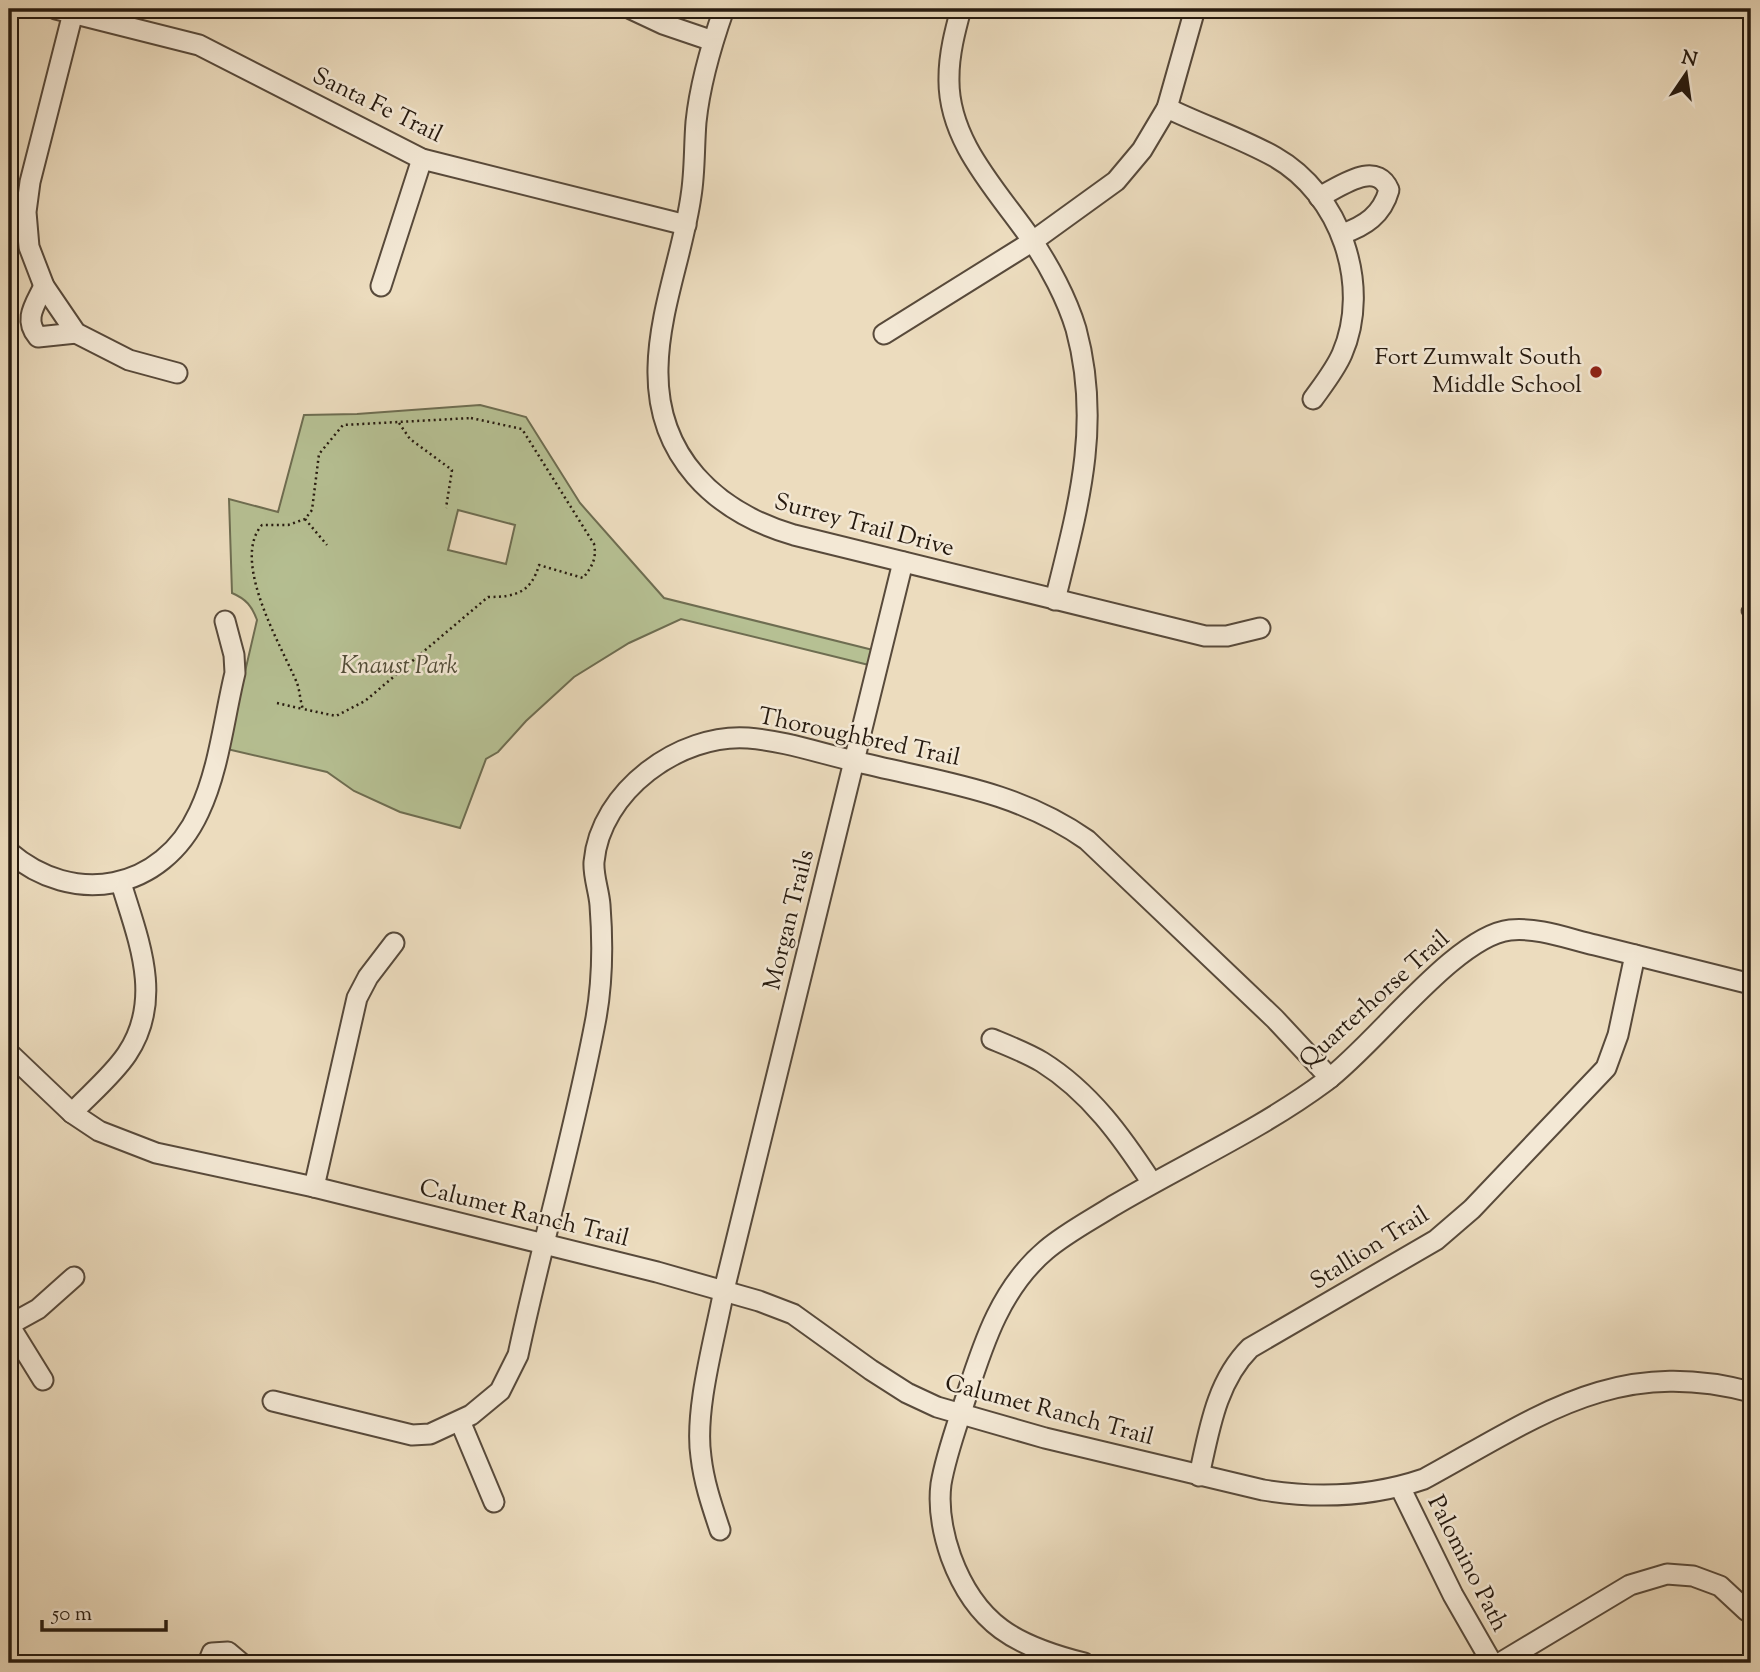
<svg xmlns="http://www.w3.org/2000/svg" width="1760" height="1672" font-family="'Sorts Mill Goudy',serif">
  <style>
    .green { fill: #b6c093; stroke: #6e6d51; stroke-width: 2; fill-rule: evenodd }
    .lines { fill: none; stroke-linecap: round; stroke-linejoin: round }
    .lane-casing { stroke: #584a3b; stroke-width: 13 }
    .street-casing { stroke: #584a3b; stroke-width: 23 }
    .path { stroke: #261a0f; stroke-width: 2.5; stroke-dasharray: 2 3.5; stroke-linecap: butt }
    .lane { stroke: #f3e8d5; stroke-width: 10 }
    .street { stroke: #f3e8d5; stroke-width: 19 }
    .poi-dot { fill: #8f2418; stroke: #f3e8d5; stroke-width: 2.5 }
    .labels { text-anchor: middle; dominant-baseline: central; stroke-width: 5; stroke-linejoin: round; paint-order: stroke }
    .street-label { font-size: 24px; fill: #261a0f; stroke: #f3e8d5 }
    .poi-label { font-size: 24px; fill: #261a0f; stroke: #f3e8d5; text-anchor: end }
    .park-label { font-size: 24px; font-style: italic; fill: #514c37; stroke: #f3e8d5 }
  </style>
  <rect width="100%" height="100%" fill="#ecdcbe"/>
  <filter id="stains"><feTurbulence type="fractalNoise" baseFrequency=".00286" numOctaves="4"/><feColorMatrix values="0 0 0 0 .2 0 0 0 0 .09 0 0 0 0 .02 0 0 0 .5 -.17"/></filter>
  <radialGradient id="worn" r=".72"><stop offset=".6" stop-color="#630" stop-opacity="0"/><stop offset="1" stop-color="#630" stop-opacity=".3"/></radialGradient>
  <path class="green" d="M 480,405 L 526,417 L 580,503 L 664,598 L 881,652 L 877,667 L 681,619 L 629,643 L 574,677 L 526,721 L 498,752 L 486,759 L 460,828 L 400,812 L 354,791 L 327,772 L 227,749 L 257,620 C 252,606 246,599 232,593 L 229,499 L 278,512 L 304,415 L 357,414 ZM 458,510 L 515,525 L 506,564 L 448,550 Z"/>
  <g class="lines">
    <defs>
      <polyline id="lane" points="1747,611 1751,613"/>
      <g id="street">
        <polyline points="56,9 199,45 422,159 686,225"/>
        <polyline points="74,9 30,182 26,212 29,247 44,286 76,333 129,360 177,373"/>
        <polyline points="631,9 663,24 713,41"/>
        <path d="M 724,9 C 711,46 700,83 696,122 C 694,147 695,172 691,196 C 683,253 659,310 658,368 C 656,456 715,512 794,535 L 1205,636 L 1227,636 L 1260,628"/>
        <path d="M 961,9 C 955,31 949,54 949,77 C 947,141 998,191 1031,239 C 1049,265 1067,299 1076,329 C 1102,425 1078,507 1055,600"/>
        <path d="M 1167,108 C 1202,125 1241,138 1275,157 C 1340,194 1372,285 1342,354 C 1335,370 1323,385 1313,399"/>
        <path d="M 1319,197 C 1340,187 1376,159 1389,190 C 1382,215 1365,226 1342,234"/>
        <path d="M 44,286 C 35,305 23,319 38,337 L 76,333"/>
        <polyline points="381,286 422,159"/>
        <polyline points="884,334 1033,241 1116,181 1142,150 1167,108 1195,9"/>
        <path d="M 9,852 C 73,907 162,892 199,812 C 219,770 224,718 235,673 L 234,655 L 225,621"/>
        <path d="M 992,1039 C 1009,1046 1027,1053 1042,1062 C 1090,1092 1122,1137 1152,1183"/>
        <path d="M 9,1053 L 72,1113 L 99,1131 L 156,1153 L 314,1187 L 657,1272 L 759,1301 L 793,1314 L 871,1370 L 907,1393 L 937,1407 L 1045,1438 L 1263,1490 C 1318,1499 1371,1497 1424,1479 C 1538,1417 1615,1356 1751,1392"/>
        <path d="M 72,1113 C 90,1094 113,1075 127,1054 C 164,999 138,939 121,883"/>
        <polyline points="314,1187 357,998 368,977 394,943"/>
        <polyline points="43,1380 9,1325 38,1309 74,1277"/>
        <path d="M 273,1401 L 412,1435 L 430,1434 L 471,1415 L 500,1391 L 518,1355 C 542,1242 575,1131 596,1018 C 603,979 603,944 600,905 C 599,891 593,876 594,862 C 600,791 680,733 748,738 C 785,741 819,753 854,761 C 938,782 1014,789 1087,840 L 1275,1019 L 1330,1078"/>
        <polyline points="460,1421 494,1502"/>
        <path d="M 1199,1476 C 1209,1431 1216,1382 1250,1348 L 1436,1240 L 1472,1209 L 1606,1068 L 1618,1035 L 1635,955"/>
        <polyline points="1400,1487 1453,1595 1492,1663"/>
        <path d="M 720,1530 C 712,1506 704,1483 701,1457 C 694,1410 715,1338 724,1290 L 903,562"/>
        <polyline points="208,1663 212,1653 228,1652 241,1663"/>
        <path d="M 1084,1663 C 1016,1646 976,1625 951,1557 C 943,1534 938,1508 941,1484 C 946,1454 958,1423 967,1394 C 984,1341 1002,1287 1046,1250 C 1066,1233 1091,1220 1113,1206 C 1184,1164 1260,1130 1326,1081 C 1375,1045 1455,936 1510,930 C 1538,927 1569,939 1595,945 C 1647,958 1699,971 1751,984"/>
        <polyline points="1500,1663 1630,1585 1667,1574 1693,1576 1720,1586 1747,1611"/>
      </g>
    </defs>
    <use href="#lane" class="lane-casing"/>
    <use href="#street" class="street-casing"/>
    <g class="path">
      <path d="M 471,418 L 522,429 L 594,544 C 597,558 592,567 583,578 L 539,565 C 531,593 515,597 488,597 L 365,701 L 336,716 L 303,709 C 300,701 300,691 297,683 C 282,647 230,561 262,525 L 288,525 L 305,519 L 312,510 L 319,454 L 343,425 Z"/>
      <polyline points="399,423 410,439 452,470 446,508"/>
      <polyline points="305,519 327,545"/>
      <polyline points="277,703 303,709"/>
    </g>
    <use href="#lane" class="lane"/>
    <use href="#street" class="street"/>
  </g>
  <circle class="poi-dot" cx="1596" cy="372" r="7"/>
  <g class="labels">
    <g class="street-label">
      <text transform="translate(377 106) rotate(26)">Santa Fe Trail</text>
      <text transform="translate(864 526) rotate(15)">Surrey Trail Drive</text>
      <text transform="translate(859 738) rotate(12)">Thoroughbred Trail</text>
      <text transform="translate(790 920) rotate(-76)">Morgan Trails</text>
      <text transform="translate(1375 1000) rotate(-42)">Quarterhorse Trail</text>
      <text transform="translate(524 1214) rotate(14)">Calumet Ranch Trail</text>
      <text transform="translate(1370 1249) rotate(-32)">Stallion Trail</text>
      <text transform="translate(1049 1411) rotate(15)">Calumet Ranch Trail</text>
      <text transform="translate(1467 1564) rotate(63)">Palomino Path</text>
    </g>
    <g class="poi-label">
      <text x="1582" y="358">Fort Zumwalt South<tspan x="1582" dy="28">Middle School</tspan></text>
    </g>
    <g class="park-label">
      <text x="399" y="667">Knaust Park</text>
    </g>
  </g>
  <rect width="1760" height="1672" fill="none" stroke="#ecdcbe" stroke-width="35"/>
  <rect x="10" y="10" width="1739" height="1651" fill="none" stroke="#261a0f" stroke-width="3.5"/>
  <rect x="18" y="18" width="1725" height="1637" fill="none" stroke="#261a0f" stroke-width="2"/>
  <g transform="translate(1686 74) rotate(13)" stroke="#f3e8d5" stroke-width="5" paint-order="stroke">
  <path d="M0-5L12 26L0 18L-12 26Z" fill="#261a0f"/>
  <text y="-10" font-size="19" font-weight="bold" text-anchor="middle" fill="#261a0f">N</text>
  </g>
  <path d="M42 1620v10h124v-10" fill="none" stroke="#261a0f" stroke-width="3.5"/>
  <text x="52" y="1620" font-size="21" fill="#261a0f" stroke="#f3e8d5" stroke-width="5" paint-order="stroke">50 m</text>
  <rect width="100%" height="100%" filter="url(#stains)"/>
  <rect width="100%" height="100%" fill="url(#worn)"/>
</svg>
